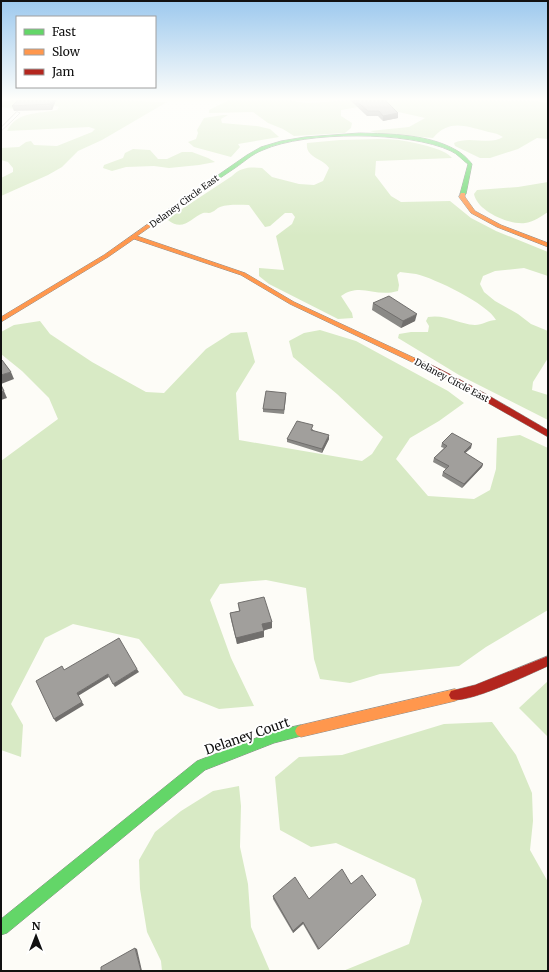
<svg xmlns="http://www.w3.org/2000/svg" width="549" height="972" font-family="Merriweather,serif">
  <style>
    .forest { fill: #d8eac5 }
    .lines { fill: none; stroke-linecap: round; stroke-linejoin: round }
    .lane-casing { stroke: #979795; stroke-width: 1 }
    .fast-casing { stroke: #8e8d8b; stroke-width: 1 }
    .slow-casing { stroke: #8e8d8b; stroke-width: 1 }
    .jam-casing { stroke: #8e8d8b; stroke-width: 1 }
    .lane { fill: #fffffe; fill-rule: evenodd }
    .fast { fill: #63d668; fill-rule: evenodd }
    .slow { fill: #ff974d; fill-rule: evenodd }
    .jam { fill: #b3261e; fill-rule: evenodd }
    .wall { fill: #8a8986 }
    .shaded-wall { fill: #716f6d }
    .building { fill: #a19f9c; stroke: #716f6d }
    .labels { text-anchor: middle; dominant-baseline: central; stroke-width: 4; stroke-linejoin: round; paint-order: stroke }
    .far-street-label { font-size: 9px; fill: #111; stroke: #fff }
    .near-street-label { font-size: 13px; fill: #111; stroke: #fff }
  </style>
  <rect width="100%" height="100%" fill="#fdfcf7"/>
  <g class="forest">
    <path d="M 109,100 L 167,102 L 102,140 L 78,151 L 62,167 L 48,175 L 1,196 L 1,178 L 13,172 L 13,168 L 8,162 L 1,160 L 1,148 L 19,147 L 26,142 L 31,141 L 34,145 L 57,146 L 92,132 L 95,129 L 89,127 L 7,131 C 17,111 38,114 57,110 L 59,107 L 52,105 L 23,110 L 1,107 L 1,101 Z"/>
    <path d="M 229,100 L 286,100 L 308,103 L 351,100 L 382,102 L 403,100 L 537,101 L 548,103 L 548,139 L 537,138 L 518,149 L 490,158 L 480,158 L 455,146 L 454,143 C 469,135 490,146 503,137 C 497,133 492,133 485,131 C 465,126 449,119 433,138 L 376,133 L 370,131 L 409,127 L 425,118 L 394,111 L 358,107 L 341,110 L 341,116 L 352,123 L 351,128 L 345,133 L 294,136 L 283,129 L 268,123 L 253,112 L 209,113 L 209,110 Z"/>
    <polygon points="223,115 228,115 221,119 222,123 257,126 270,129 279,137 238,144 240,147 231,157 194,147 188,142 196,139 198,133 197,130 204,118"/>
    <path d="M 340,140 C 359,140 380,138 399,140 C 411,142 445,148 452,158 L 376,161 L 375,175 L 391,196 L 401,202 L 450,201 L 471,218 L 496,231 L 548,252 L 548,276 L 524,268 L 495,271 L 483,276 L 480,284 L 484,292 L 495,301 L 518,314 L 531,324 L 548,331 L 548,358 L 533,382 L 532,390 L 548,395 L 548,420 L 459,375 L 398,338 L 399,334 L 411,332 L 428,332 L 429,326 L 426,321 L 428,317 C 446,314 458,324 475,325 C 482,325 489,320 496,320 C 488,304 434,278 416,274 C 411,273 405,273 400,272 L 397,275 L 399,285 L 398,291 C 375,298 361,282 341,296 L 352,313 L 353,318 L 338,319 L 269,284 L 259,276 L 259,268 L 284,270 L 276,236 L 292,224 L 295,217 L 292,213 L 285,213 L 270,226 L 265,227 L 249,205 C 239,205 229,204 220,207 C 217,208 215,211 212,212 C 209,214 206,212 203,213 C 191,218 183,232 168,220 L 173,215 L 232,176 C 241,167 250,167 262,168 L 272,177 L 299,184 L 314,185 L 323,181 L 329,168 C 323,158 305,158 307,143 Z"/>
    <polygon points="133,149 150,150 158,159 167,159 182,152 192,152 208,158 215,162 199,165 169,168 154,166 126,167 112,171 103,168 104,165 123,158 125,153"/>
    <path d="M 548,182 L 548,212 C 542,216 533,222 525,223 C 509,225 477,211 474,194 L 477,190 L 518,187 Z"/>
    <polygon points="40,321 50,334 92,362 146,392 164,393 206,349 231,333 247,332 255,362 236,393 239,440 362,461 372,454 383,437 337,394 293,357 289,341 304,333 320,330 356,341 448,391 464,403 439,421 410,438 396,459 428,496 474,499 490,490 496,469 497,438 520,435 548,448 548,610 486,647 459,666 380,674 350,683 320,679 314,659 306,588 266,580 220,584 210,600 231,658 254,706 219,709 184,695 139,639 73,624 45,638 11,704 23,725 21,757 1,750 1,461 58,419 49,398 22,371 1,354 1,332 14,325"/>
    <polygon points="548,681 548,737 519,708"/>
    <polygon points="492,722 516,755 532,793 533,821 530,850 548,882 548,971 343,971 409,944 422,901 415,879 336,843 311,847 280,830 275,777 299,757 342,755 444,724"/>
    <polygon points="239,786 241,806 240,847 248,884 251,927 270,971 162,971 161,961 147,932 140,889 139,860 155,832 181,811 213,791"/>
  </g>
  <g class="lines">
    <defs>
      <polygon id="lane" points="17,112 20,113 1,131 1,128"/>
      <g id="fast">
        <path d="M 360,133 C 391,134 428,134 456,150 C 462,153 468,159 472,164 L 466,194 L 463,196 L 460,194 L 468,164 C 462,160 458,154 451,151 C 409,131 305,131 263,150 C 252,154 244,162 235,168 C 215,181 196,195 177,208 L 172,207 L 247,155 L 261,147 L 281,141 L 305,137 Z"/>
        <polygon points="301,725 305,727 307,731 305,735 274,743 205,770 7,933 1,935 1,919 197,761 274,731"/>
      </g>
      <g id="slow">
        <polygon points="461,193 465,193 465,197 475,211 501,225 548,243 548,247 497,227 471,213 459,197"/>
        <polygon points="175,205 178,207 177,208 137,236 245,273 294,302 421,361 420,363 414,363 290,304 241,275 134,239 108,257 1,322 1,317 104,255"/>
        <polygon points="455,689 459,691 461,695 459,699 455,701 301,737 297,735 295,731 297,727 301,725"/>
      </g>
      <g id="jam">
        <path d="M 414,359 C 426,357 530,420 548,430 L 548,437 L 437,374 L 414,363 Z"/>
        <path d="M 548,656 L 548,666 C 530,674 466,705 451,699 L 449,695 L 451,691 L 475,685 Z"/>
      </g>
    </defs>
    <use href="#lane" class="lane-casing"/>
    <use href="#fast" class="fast-casing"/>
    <use href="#slow" class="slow-casing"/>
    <use href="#jam" class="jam-casing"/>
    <use href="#lane" class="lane"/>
    <use href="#fast" class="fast"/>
    <use href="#slow" class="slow"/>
    <use href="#jam" class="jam"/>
  </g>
  <g class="wall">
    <polygon points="18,100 56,100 52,110 14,111 12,106"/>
    <polygon points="350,100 388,100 386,101 398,113 398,118 383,121 378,116 367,116"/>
    <polygon points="373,303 415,321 401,328 372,310"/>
    <polygon points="286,397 284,414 263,412 263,409"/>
    <polygon points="313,429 313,430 329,439 322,453 287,442 287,439"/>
    <polygon points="442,443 471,448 465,453 483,464 482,467 462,488 442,476 443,472 446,469 433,462 434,458 444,448 441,447"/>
    <polygon points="238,603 272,622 272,628 264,630 264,637 237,644 231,620 230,613 239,611"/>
    <polygon points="351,884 376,895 318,950 303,924 293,933 273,899 273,896 309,899"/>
  </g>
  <g class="shaded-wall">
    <polygon points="52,100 56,100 52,110 50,104"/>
    <polygon points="398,113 398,118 383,121 383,116"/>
    <polygon points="417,314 415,321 401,328 403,321"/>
    <polygon points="11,372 14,379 1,384 1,375"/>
    <polygon points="4,391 7,398 1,400 1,392"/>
    <polygon points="329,435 329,439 322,453 322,449"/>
    <polygon points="472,444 471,448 462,456 464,452"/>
    <polygon points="483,464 482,467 462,488 464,484"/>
    <polygon points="272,622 272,628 262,631 262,624"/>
    <polygon points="264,631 264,637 237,644 236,638"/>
    <polygon points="137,669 139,672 115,687 113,684"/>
    <polygon points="108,674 109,677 78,696 84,705 56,722 54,719 77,693"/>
    <polygon points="303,922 303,924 293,933 293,931"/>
    <polygon points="135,948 137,949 142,971 141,971"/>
  </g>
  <g class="building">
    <polygon points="18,100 52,100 50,104 12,106"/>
    <polygon points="355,100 385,100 398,113 383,116 379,111 368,111"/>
    <polygon points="389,296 417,314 403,321 373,303"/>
    <polygon points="2,360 11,372 1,375 1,361"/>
    <polygon points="1,385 4,391 1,392"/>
    <polygon points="266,391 286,393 284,410 263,409"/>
    <polygon points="297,421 313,425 311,430 329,435 322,449 287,439"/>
    <polygon points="452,433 472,444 464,452 483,464 464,484 443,472 449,466 434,458 447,446 442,443"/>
    <polygon points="264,597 272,622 262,624 264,631 236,638 230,613 240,611 238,603"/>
    <polygon points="119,638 137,669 113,684 108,674 77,693 82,702 54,719 36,681 62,666 64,670"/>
    <polygon points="342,869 351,884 362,875 376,895 319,949 303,922 293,931 273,896 295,877 309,899"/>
    <polygon points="135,948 141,971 101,971 101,967"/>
  </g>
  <linearGradient id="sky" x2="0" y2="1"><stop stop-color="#9dc9ee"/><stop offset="0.42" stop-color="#fefefb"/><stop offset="1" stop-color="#fefefb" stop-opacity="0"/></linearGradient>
  <rect width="549" height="236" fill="url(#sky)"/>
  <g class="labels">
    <g class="far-street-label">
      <text transform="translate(184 201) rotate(-36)">Delaney Circle East</text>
      <text transform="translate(452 380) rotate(28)">Delaney Circle East</text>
    </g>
    <g class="near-street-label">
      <text transform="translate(247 736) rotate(-19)">Delaney Court</text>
    </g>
  </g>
  <rect width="549" height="972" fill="none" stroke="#111111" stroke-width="4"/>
  <rect x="16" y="16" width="140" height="72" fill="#ffffff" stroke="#a0a0a0"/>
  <rect x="24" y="29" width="20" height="6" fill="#63d668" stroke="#a0a0a0"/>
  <text x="52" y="36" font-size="12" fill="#111111">Fast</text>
  <rect x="24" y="49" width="20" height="6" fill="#ff974d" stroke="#a0a0a0"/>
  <text x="52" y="56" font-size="12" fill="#111111">Slow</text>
  <rect x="24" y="69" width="20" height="6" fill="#b3261e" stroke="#a0a0a0"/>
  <text x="52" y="76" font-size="12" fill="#111111">Jam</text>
  <g transform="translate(36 936)" stroke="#ffffff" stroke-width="3" paint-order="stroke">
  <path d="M0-3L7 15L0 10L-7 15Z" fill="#111111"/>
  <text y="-6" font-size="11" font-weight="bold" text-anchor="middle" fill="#111111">N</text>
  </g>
</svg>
